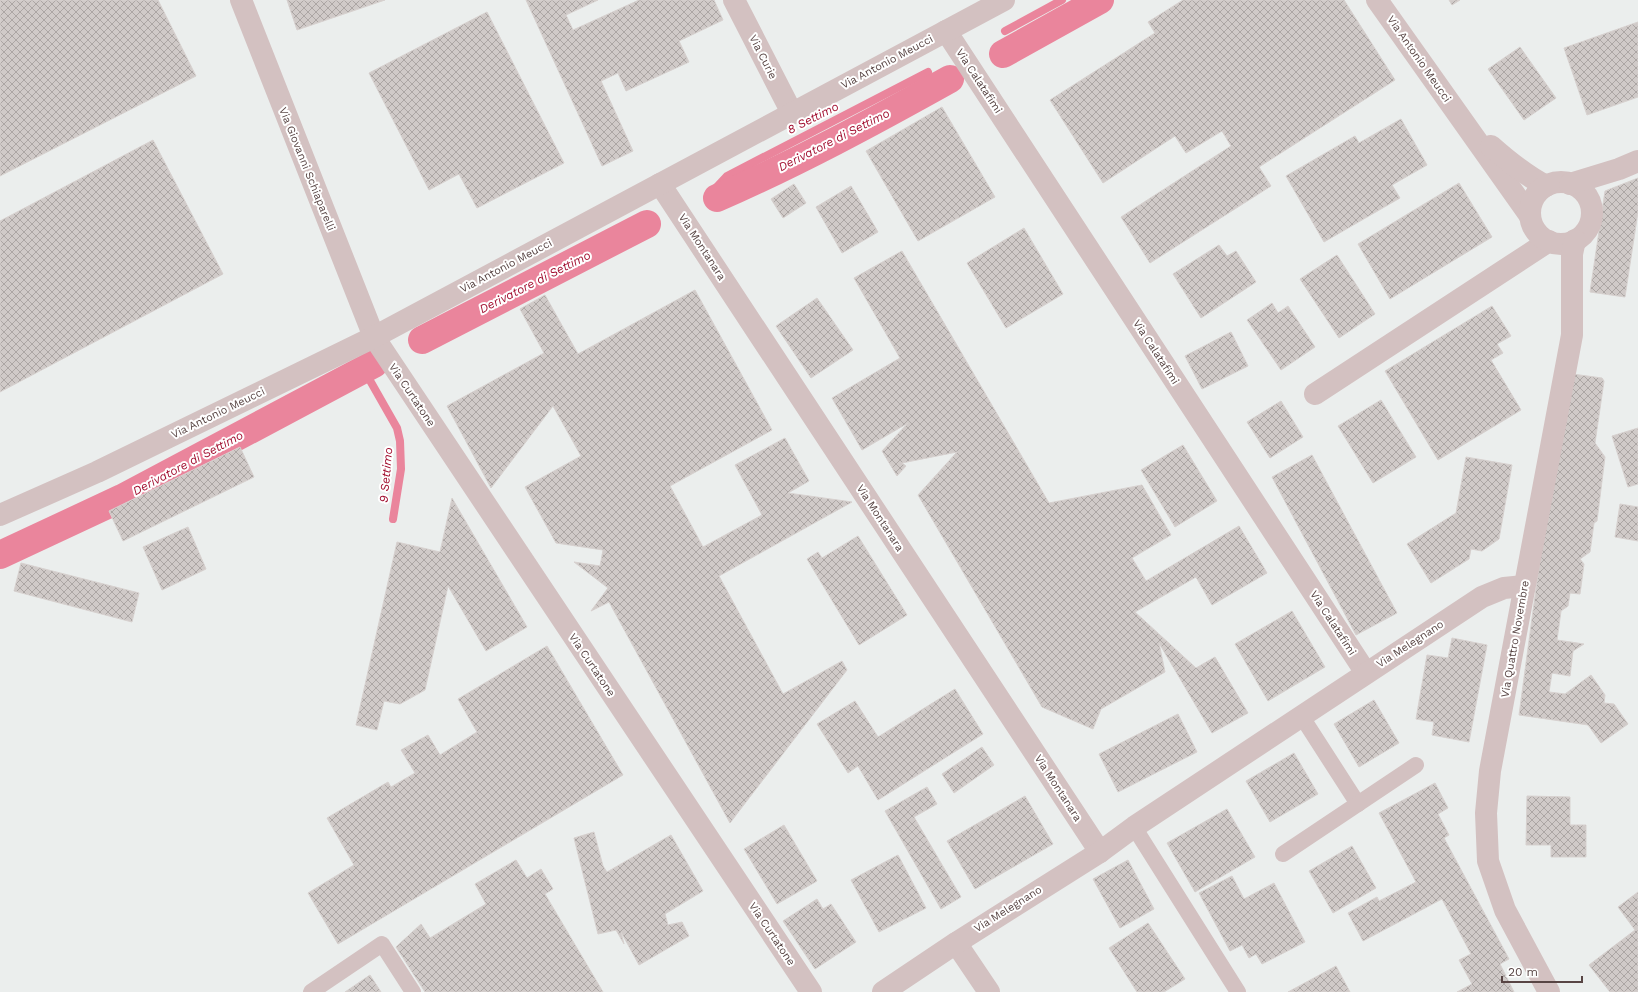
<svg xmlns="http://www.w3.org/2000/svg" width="1638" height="992" font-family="'Work Sans',sans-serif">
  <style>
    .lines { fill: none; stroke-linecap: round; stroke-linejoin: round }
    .stream { stroke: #ea859c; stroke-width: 8 }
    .canal { stroke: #ea859c; stroke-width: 28 }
    .building { fill: url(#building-cross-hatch); stroke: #d7d1cf }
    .service { stroke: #d3c1c1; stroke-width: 16 }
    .minor { stroke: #d3c1c1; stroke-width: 22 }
    .tertiary { stroke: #d3c1c1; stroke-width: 22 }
    .labels { text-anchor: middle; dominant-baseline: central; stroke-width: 4; stroke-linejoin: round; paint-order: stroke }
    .street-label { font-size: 11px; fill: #584544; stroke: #fff }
    .water-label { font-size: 12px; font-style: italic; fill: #a10e2f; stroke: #fff }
  </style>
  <defs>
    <pattern id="building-cross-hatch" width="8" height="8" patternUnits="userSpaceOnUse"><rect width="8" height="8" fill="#d0cac8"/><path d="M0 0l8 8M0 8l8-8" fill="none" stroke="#aca6a4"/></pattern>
  </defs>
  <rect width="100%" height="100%" fill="#ebeeed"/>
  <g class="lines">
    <g class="stream">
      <polyline points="1005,31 1062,0"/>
      <polyline points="713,191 727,176 928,72"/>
      <polyline points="364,370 397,428 400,441 401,469 393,519"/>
    </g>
    <g class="canal">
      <polyline points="1003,54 1100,0"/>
      <path d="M 717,198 C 797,163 873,122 950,79"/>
      <polyline points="422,340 647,224"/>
      <polyline points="0,555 122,498 374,364"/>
    </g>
  </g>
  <g class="building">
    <polygon points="0,0 158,0 196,76 0,176"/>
    <polygon points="287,0 385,0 297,30"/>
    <polygon points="526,0 598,0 566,15 573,30 639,0 714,0 723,20 679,41 689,62 626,91 618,73 601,81 633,151 602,166"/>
    <polygon points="1183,0 1344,0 1395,80 1259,167 1271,186 1150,263 1121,217 1231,146 1222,131 1186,153 1175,136 1103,183 1050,100 1155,33 1148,22"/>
    <polygon points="1449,0 1460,0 1452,5"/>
    <polygon points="487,12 564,163 477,208 459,174 429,190 369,73"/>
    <polygon points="1638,22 1638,97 1587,115 1564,48"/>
    <polygon points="1520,47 1556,98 1524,120 1488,69"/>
    <polygon points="942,107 995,197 918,241 866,151"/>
    <polygon points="1401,119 1427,165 1392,185 1400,198 1324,242 1286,176 1355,136 1359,143"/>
    <polygon points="153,140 223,274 0,392 0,221"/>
    <polygon points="1638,178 1638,212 1625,297 1590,292 1605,191"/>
    <polygon points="1459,183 1492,237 1390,299 1358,244"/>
    <polygon points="794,184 806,203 783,218 771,199"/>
    <polygon points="851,186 878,232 842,253 816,207"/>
    <polygon points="1024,228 1063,294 1006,328 967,263"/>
    <polygon points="1219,245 1227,256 1236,251 1256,282 1201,318 1173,274"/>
    <polygon points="902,251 1049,503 1142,485 1171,535 1132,558 1146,581 1239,526 1267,573 1212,605 1196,577 1135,612 1196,668 1215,657 1248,713 1212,733 1159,643 1165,672 1101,709 1093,729 1042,707 918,495 957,452 902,463 906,466 897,476 882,451 908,423 862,450 832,398 900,358 854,278"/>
    <polygon points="1337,255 1375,314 1339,338 1300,279"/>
    <polygon points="695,290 772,430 670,486 703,547 762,515 735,465 785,438 809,481 788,493 852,502 719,576 783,694 842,661 847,670 730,823 609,602 591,611 608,588 574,562 600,566 603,550 556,543 525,487 581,456 553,406 491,488 447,406 544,353 520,309 545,295 578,354"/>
    <polygon points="817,298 853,350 811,378 776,326"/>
    <polygon points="1272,303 1278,313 1288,306 1315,347 1281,370 1247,320"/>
    <polygon points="1492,306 1511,336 1497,344 1503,353 1491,360 1521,410 1438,460 1385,371"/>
    <polygon points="1231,332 1248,366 1202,389 1185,356"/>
    <polygon points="1565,373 1602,378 1604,381 1595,443 1605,457 1597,521 1594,523 1590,552 1580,559 1584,564 1580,594 1570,593 1568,606 1561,611 1557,640 1584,644 1573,651 1570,676 1552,673 1549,692 1565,694 1591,675 1605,695 1604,703 1614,704 1628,724 1601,743 1588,725 1519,715"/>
    <polygon points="1381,400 1416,457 1373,483 1338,426"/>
    <polygon points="1281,401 1303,437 1270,458 1247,422"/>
    <polygon points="1638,428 1638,484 1628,487 1612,436"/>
    <polygon points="1183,445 1217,501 1175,527 1141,470"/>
    <polygon points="240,447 254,477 123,541 109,511"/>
    <polygon points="1312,455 1397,613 1356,635 1272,477"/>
    <polygon points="1466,457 1512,465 1499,539 1482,551 1471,549 1469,559 1431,583 1407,544 1456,513"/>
    <polygon points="452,498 527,627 486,651 448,586 425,690 400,704 384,701 377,730 356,725 397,542 440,552"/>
    <polygon points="1620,504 1638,507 1638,541 1615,537"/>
    <polygon points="188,527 206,569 162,590 143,547"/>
    <polygon points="858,536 907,615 859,645 807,559 818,552 822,558"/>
    <polygon points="21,563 139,593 132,622 14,591"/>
    <polygon points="1292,611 1325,667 1268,701 1235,644"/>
    <polygon points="1452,638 1487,645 1469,742 1432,735 1434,722 1416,719 1427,655 1448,658"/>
    <polygon points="547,646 623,775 338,944 308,893 354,865 327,818 388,782 391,787 415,773 401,750 428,735 440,755 477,732 458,699"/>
    <polygon points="955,689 983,734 878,800 858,766 848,773 817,724 855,701 878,737"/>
    <polygon points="1374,700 1399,743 1359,767 1334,724"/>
    <polygon points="1178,714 1197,752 1118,792 1099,754"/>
    <polygon points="982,747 994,765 954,793 942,774"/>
    <polygon points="1294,753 1318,794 1270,822 1246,781"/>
    <polygon points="1435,783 1448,808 1438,814 1449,835 1444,838 1509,959 1500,964 1514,992 1457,992 1472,984 1459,960 1471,954 1442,899 1363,941 1348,913 1377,897 1379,901 1416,882 1379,813"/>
    <polygon points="927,787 937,804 914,817 961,897 941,909 885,811"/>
    <polygon points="1025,796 1053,844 975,889 947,841"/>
    <polygon points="1527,796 1570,797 1570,825 1586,825 1586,857 1551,857 1551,845 1526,845"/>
    <polygon points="1227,809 1255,857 1195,892 1167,843"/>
    <polygon points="784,825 817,881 777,904 744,849"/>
    <polygon points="594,832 603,866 607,872 671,835 703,891 665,914 668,925 682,922 689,936 639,965 621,932 624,944 616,930 598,934 574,838"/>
    <polygon points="1352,846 1376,888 1333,913 1309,871"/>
    <polygon points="898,855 926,908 879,932 851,880"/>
    <polygon points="516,860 527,878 541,869 553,889 545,894 603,992 425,992 396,947 421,924 430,938 486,904 475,884"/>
    <polygon points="1128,860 1154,909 1120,928 1093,879"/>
    <polygon points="1232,876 1244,899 1274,883 1305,942 1262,964 1256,954 1249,958 1242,945 1230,951 1199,893"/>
    <polygon points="1638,892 1638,992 1610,992 1589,965 1635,930 1618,907"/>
    <polygon points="817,899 823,909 831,904 856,942 815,969 783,921"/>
    <polygon points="1148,923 1185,979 1164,992 1137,992 1109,948"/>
    <polygon points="1336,966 1350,992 1288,992"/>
    <polygon points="370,975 381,992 345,992"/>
  </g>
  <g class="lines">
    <g class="service">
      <polyline points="1302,717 1358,804"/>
      <polyline points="1134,827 1238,992"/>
      <polyline points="1283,854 1416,765"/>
      <polyline points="311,992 382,944 413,992"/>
    </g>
    <g class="minor">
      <polyline points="241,0 374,337 811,992"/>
      <polyline points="734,0 792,113"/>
      <polyline points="1377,0 1530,216"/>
      <polyline points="946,31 1366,673"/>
      <path d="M 1491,146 C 1509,162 1525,175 1546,186"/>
      <polyline points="660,184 1100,852"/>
      <polyline points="1315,394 1549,241"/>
      <polyline points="0,515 97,472 374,337 1004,0"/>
      <polyline points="956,943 989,992"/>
      <polyline points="883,992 956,943 1100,852 1134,827 1482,597 1504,588 1524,586"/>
    </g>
    <g class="tertiary">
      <circle cx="1561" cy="213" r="31"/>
      <polyline points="1570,184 1619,169 1638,161"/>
      <polyline points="1549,992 1505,910 1488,861 1486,813 1490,771 1572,335 1572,254 1575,240"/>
    </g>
  </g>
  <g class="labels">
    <g class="street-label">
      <text transform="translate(763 57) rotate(63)">Via Curie</text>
      <text transform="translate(1419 59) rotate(55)">Via Antonio Meucci</text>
      <text transform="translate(887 62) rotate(-28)">Via Antonio Meucci</text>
      <text transform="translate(979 81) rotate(57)">Via Calatafimi</text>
      <text transform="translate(307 169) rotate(68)">Via Giovanni Schiaparelli</text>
      <text transform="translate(702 247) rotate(57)">Via Montanara</text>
      <text transform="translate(506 266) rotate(-28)">Via Antonio Meucci</text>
      <text transform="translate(1156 352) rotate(57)">Via Calatafimi</text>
      <text transform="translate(412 395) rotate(56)">Via Curtatone</text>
      <text transform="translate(218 413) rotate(-26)">Via Antonio Meucci</text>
      <text transform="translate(880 518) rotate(57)">Via Montanara</text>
      <text transform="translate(1333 623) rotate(57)">Via Calatafimi</text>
      <text transform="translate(1515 639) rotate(-80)">Via Quattro Novembre</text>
      <text transform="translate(1410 644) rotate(-33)">Via Melegnano</text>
      <text transform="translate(592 665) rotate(56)">Via Curtatone</text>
      <text transform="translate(1058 788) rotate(57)">Via Montanara</text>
      <text transform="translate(1008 909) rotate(-32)">Via Melegnano</text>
      <text transform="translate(772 934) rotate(56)">Via Curtatone</text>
    </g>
    <g class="water-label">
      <text transform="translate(813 118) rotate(-27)">8 Settimo</text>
      <text transform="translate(834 140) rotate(-27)">Derivatore di Settimo</text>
      <text transform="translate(535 282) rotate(-27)">Derivatore di Settimo</text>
      <text transform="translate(188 463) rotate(-28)">Derivatore di Settimo</text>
      <text transform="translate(386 475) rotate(-85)">9 Settimo</text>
    </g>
  </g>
  <path d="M1502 976v6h80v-6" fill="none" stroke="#584544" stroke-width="2"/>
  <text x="1508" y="976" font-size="12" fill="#584544" stroke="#ffffff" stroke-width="3" paint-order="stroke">20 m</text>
</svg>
